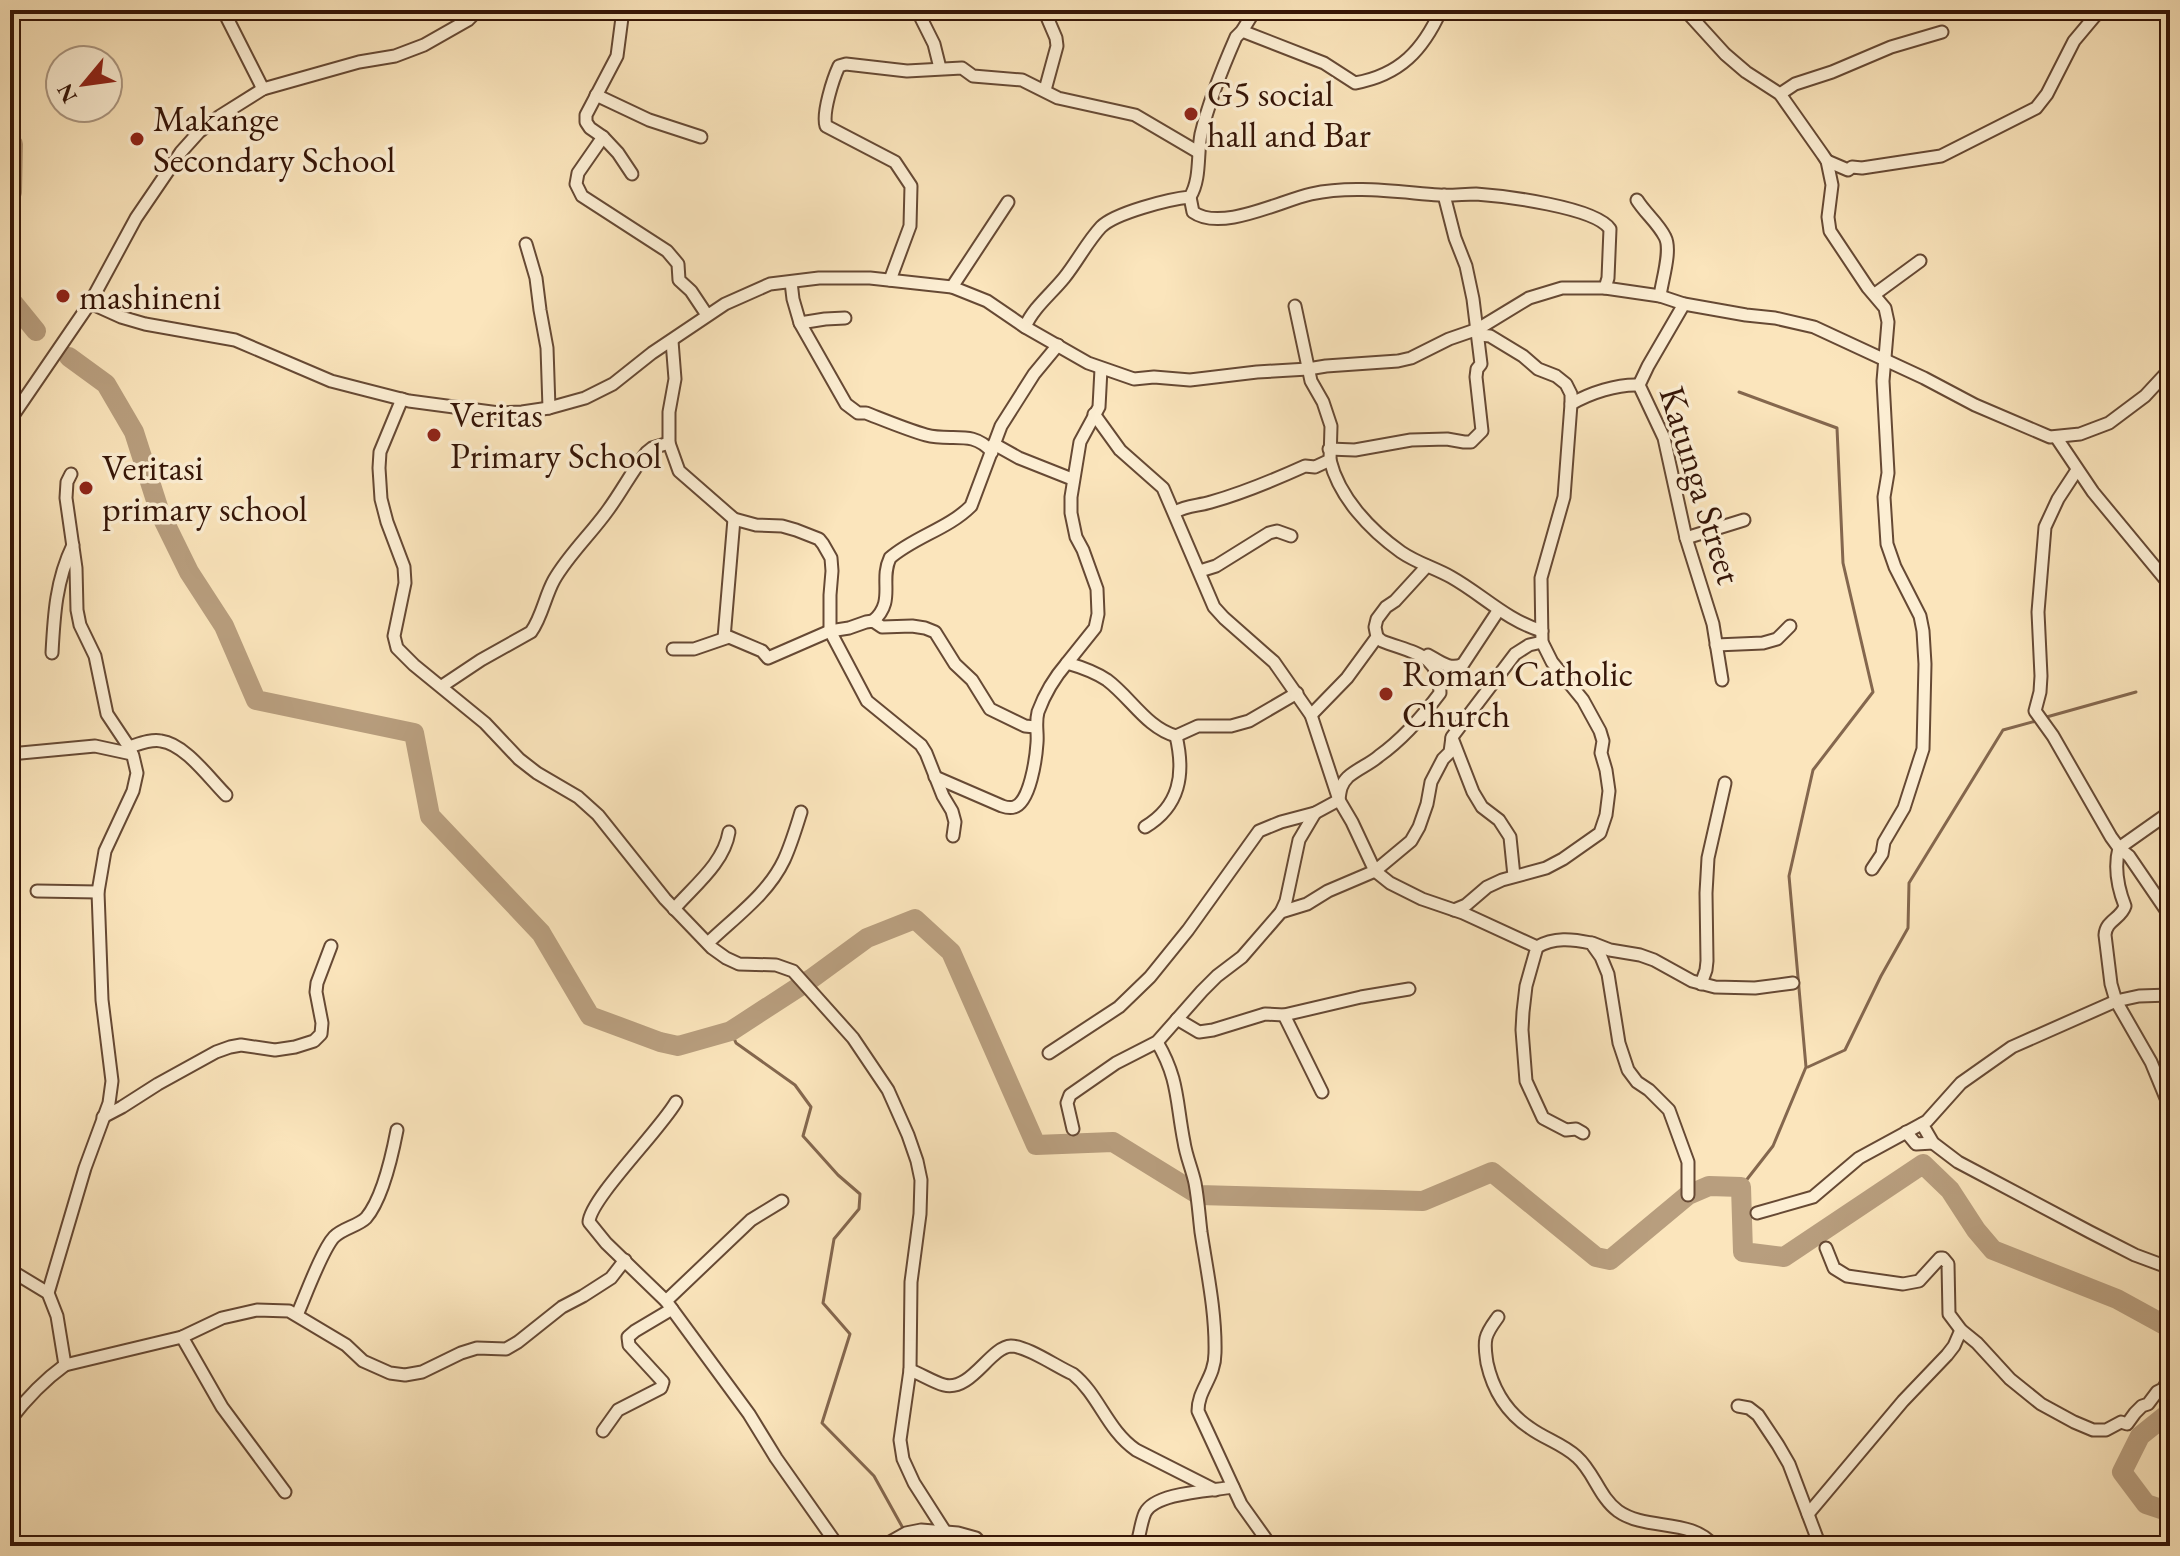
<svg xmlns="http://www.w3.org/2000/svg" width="2180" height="1556" font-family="'EB Garamond',serif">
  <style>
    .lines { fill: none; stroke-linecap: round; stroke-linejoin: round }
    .stream { stroke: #84674e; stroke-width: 3 }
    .river { stroke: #b89e7e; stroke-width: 20 }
    .street-casing { stroke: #664934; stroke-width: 15 }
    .street { stroke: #fceed3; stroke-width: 11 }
    .poi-dot { fill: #8f2418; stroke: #fceed3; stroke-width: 3 }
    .labels { text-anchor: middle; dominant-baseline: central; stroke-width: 7; stroke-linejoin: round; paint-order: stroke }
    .poi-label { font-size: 36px; fill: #351507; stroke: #fceed3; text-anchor: start }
    .street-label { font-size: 36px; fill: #351507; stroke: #fceed3 }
  </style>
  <rect width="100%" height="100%" fill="#fbe5bc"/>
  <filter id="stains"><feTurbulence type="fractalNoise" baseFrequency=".0025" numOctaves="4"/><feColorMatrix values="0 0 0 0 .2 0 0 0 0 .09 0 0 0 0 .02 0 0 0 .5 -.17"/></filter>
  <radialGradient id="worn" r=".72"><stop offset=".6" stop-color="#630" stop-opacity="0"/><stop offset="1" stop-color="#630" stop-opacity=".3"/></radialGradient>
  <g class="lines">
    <g class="stream">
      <polyline points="1739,392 1837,428 1843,563 1873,692 1813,770 1789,876 1806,1067 1773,1146 1741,1187"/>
      <polyline points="2043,718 2136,692"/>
      <polyline points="731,1031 736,1043 795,1085 811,1107 803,1136 838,1175 860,1194 859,1209 834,1239 823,1303 850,1334 822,1423 874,1476 904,1530"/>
      <polyline points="1808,1067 1845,1050 1881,976 1908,928 1909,883 2003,730 2036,721"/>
      <polyline points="908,1536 914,1546"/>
    </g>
    <g class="river">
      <polyline points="10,141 13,144 12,192 10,197"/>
      <polyline points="10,299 36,331"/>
      <polyline points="69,357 106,384 134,432 160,513 189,572 224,626 256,700 414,733 430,816 541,933 590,1016 660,1042 678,1046 731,1031 811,979 867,938 915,919 951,952 1036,1145 1113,1142 1199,1195 1423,1201 1492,1172 1596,1257 1610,1260 1688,1195 1709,1186 1741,1187 1743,1252 1784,1257 1923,1164 1950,1190 1976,1230 1993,1250 2117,1299 2170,1328"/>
      <polyline points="2170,1412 2140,1436 2122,1472 2146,1504 2170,1512"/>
    </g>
    <defs>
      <g id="street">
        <polyline points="223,10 263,89"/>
        <polyline points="623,10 617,56 586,115 586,122 590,128 603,137 618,153 632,174"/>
        <polyline points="917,10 934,44 940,68"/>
        <polyline points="1044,10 1056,38 1057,46 1045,90"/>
        <polyline points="1685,10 1725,54 1746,72 1780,94 1823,155 1827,161 1832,185 1828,217 1830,231 1868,288 1885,308 1888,322 1883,381 1888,473 1884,497 1887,544 1895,567 1920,616 1923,631 1925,664 1923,749 1904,808 1884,842 1882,854 1872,869"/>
        <path d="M 1242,31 L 1324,63 L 1355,83 C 1400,75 1423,50 1441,10"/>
        <polyline points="1780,94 1795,84 1832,72 1891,47 1942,32"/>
        <polyline points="596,95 649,120 701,137"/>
        <polyline points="603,137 578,173 576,184 582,196 667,251 678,264 679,280 691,291 707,315"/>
        <polyline points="1827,161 1848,170 1852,167 1862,168 1941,156 2036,108 2047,94 2074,41 2095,16 2103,10"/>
        <path d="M 1190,197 L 1193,212 C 1221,232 1280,201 1311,194 C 1352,185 1397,192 1439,195 C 1451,196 1464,194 1476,194 C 1504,196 1595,207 1610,229 L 1608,278 L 1605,288"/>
        <path d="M 1637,200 C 1645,213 1658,223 1665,237 C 1672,250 1662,280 1660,296"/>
        <polyline points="526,244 536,278 540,310 547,348 549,408"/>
        <path d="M 890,280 L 910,226 L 911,186 L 895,162 L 826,126 C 822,113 833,79 839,66 L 846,64 L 907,71 L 962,68 L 973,76 L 1022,80 L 1058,98 L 1135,115 L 1198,152"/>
        <path d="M 791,282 L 793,299 L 800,323 L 846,404 L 858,413 L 866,413 C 884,420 908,430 926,435 C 952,442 972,429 992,452"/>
        <polyline points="952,287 1008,202"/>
        <polyline points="1875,294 1920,261"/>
        <polyline points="90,303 121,317 145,324 235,340 331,381 362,389 409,401 499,413 522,412 549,408 585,398 613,384 652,353 725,304 770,284 819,278 870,278 952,287 987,301 1025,327 1088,363 1134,379 1154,377 1190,380 1257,372 1308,369 1326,366 1398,361 1411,358 1449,339 1478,329 1529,298 1562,288 1605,288 1660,296 1684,304 1746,315 1775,318 1814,327 1924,378 1975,405 2050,437 2080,434 2109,423 2145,396 2170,369"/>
        <polyline points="1684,304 1648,366 1639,385 1664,438 1686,538 1713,624 1722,680"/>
        <polyline points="800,323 825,319 845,318"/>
        <path d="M 1025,327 C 1033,308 1051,294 1064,278 C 1077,262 1087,242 1101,227 C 1115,213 1169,199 1190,197 C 1201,179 1197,155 1201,134 C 1209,101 1222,69 1236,37 L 1242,31 L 1255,10"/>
        <path d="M 1479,335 L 1490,336 L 1523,356 L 1538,369 L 1556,376 L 1566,384 L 1571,394 L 1571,404 C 1590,393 1617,384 1639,385"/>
        <polyline points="672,341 675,379 669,412 669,443 679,471 734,519 756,525 782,526 796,530 819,539 823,544 831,558 832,571 830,595 830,631 867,701 921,745 926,753 943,796 952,811 955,822 953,836"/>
        <polyline points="402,399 380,452 379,468 381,499 387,522 404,567 405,583 394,636 397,648 414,665 485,723 519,759 537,773 578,797 598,815 665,899 712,948 726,958 739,964 776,965 793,971 853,1038 888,1090 908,1135 917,1161 921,1180 920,1214 911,1282 910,1370 900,1440 903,1459 914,1483 946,1533"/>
        <polyline points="10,420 90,303 136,218 181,152 199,132 220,116 263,89 359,62 395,56 424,45 468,20 478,10"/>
        <polyline points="2056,437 2093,492 2170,585"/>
        <polyline points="994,444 1019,458 1072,479"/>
        <polyline points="1329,449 1355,450 1411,440 1447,439 1464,442 1471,442 1482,431 1476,377 1477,369 1481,364 1473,299 1466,266 1455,238 1444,195"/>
        <path d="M 1330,460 C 1339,497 1370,530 1401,552 C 1417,563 1435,568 1451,577 C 1483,595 1506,620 1542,631"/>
        <polyline points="2077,470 2058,499 2045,527 2038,612 2041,676 2040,692 2035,711 2053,736 2111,837 2119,848 2129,856 2170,916"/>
        <path d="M 1175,512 C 1187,505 1198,506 1211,502 C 1243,493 1274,480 1305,466 L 1315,467 L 1330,460 L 1331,426 L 1323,402 L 1311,381 L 1295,306"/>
        <polyline points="1686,538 1744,520"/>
        <polyline points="1200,571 1216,566 1269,533 1277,531 1291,536"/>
        <path d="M 873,621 C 896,601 879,581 890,558 C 914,537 948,529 971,506 L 1001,426 L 1034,374 L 1058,345"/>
        <polyline points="724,638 734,519"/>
        <polyline points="1542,642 1529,645 1515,654 1452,737 1450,752 1443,759 1431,782 1427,804 1419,827 1411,841 1375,871 1390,883 1422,899 1463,913 1537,947 1526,986 1523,1012 1522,1030 1526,1081 1543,1118 1566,1130 1576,1129 1583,1133"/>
        <polyline points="1716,645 1763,643 1777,639 1790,626"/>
        <polyline points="673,649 694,649 729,637 762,651 768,658 830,631 849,628 866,622 873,621 882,627 912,626 925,628 935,632 955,664 972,680 990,709 1025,726 1035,727"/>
        <path d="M 52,653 C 54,615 56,580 73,545"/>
        <path d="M 1428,655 C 1439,661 1450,671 1463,664 L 1498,611"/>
        <polyline points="1067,663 1095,628 1098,614 1097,589 1083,550 1076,537 1071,513 1071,497 1080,442 1099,407 1101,369"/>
        <path d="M 442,686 L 481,660 L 531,632 C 542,617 545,596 554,580 C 569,554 591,534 608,510 C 622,491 632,471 647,452 L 652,448 L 669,443"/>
        <polyline points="1311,715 1347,678 1377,637 1375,627 1377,619 1386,607 1395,601 1427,566"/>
        <polyline points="1452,738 1473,792 1482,807 1499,820 1510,837 1514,876"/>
        <path d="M 129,747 C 139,744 151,739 161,741 C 185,744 209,778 226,795"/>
        <polyline points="10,754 95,746 132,754"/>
        <path d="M 935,777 L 1002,806 C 1005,807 1011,808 1014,807 C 1030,803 1036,758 1037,743 C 1038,732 1035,724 1038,712 C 1045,693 1054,678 1067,663 C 1081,667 1095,672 1107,680 C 1131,698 1147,728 1176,736 L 1198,726 L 1231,726 L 1249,721 L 1297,693"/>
        <path d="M 2170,812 L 2119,848 C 2114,867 2118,888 2125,906 C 2121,919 2106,920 2105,935 L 2111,984 L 2116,1001 L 2151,1062 L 2170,1108"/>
        <path d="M 1145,827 C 1180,806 1185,774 1176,736"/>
        <polyline points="37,891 98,892"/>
        <path d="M 674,909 C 694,886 724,863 729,832"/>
        <polyline points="1454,910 1466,905 1487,887 1502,880 1546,868 1563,859 1600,833 1606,815 1609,791 1606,770 1601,753 1603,741 1600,731 1583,700 1552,662 1542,642 1541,578 1564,497 1571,404"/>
        <polyline points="1281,912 1286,901 1299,840 1315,813"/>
        <path d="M 708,943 C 735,917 768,894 784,860 C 791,845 796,828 801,812"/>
        <polyline points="1592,943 1610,950 1640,955 1654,960 1692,981 1715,987 1755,988 1793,983"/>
        <path d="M 1537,947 C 1554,937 1572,939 1591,943 L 1601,957 L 1608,974 L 1619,1043 L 1628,1070 L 1637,1082 L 1649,1090 L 1669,1110 L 1688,1162 L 1688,1195"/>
        <polyline points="1701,984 1706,970 1707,961 1706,893 1708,858 1725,783"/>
        <polyline points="1284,1015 1322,1092"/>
        <polyline points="1177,1019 1199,1032 1213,1030 1265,1014 1284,1015 1361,997 1409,989"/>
        <path d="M 1157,1042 C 1179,1079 1176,1102 1184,1142 C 1186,1156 1192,1169 1195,1183 C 1198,1199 1199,1215 1201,1232 C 1207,1271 1216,1313 1215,1353 C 1215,1378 1198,1389 1198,1411 L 1241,1504 L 1271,1546"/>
        <path d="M 1049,1053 L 1119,1007 L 1150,977 L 1188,930 L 1259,831 L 1281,822 L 1315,813 L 1339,800 C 1340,790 1341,784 1348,777 C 1357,769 1370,764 1379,756 C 1403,739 1422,717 1440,693 C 1440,653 1412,653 1382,641 L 1377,637"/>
        <path d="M 676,1102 C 660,1130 590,1199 589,1222 L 606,1243 L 666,1301 L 749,1414 L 776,1458 L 838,1546"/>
        <polyline points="103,1117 122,1107 158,1084 216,1052 230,1047 241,1045 275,1050 295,1047 314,1041 321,1034 322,1023 316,992 317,983 331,946"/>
        <polyline points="1922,1124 1933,1143 1958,1162 2090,1232 2135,1255 2170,1268"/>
        <polyline points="1073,1129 1067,1103 1070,1095 1116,1063 1157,1042 1202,991 1217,976 1242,957 1281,912 1307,904 1328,891 1375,871 1352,822 1339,800 1311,715 1274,662 1224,618 1214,607 1163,488 1120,450 1094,414"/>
        <polyline points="1906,1132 1916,1144 1933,1143"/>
        <polyline points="1757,1213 1813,1197 1859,1158 1927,1121 1961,1083 2012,1047 2116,1001 2139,996 2170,995"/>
        <polyline points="1826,1248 1834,1268 1847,1276 1903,1284 1919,1281 1940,1258 1943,1258 1948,1264 1949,1314 1961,1330 1977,1343 2010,1379 2041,1404 2074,1422 2093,1430 2106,1430 2121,1422 2127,1424 2135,1413 2142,1406 2148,1404 2157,1392 2163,1389 2170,1377"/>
        <polyline points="10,1270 48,1293 57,1316 65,1365"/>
        <polyline points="48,1293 85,1168 109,1103 112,1081 102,1000 98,892 105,851 133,791 137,773 133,756 129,747 107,714 95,656 80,625 77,610 76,568 66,498 67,482 71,474"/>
        <polyline points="666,1301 751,1220 782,1201"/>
        <path d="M 297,1315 C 305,1297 322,1250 334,1237 C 343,1228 358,1226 366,1218 C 383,1198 392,1156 397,1130"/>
        <path d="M 1498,1317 C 1493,1324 1488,1330 1486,1338 C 1484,1347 1486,1355 1487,1363 C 1493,1390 1506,1412 1530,1428 C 1545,1439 1563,1444 1577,1457 C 1594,1472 1599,1497 1618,1511 C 1646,1531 1692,1518 1714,1546"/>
        <polyline points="182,1337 222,1407 285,1492"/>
        <path d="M 910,1370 C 921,1374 933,1382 944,1385 C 971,1392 990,1347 1011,1346 C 1027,1346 1057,1367 1073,1374 C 1099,1395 1107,1430 1136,1450 L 1215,1490"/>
        <polyline points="1738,1406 1749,1408 1758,1415 1778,1445 1789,1464 1820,1546"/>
        <path d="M 10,1420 C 26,1399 43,1381 65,1365 L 182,1337 L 222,1318 L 257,1310 L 289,1311 L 346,1345 L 363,1361 L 390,1373 L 405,1375 L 422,1372 L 461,1353 L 477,1348 L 506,1349 L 518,1342 L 562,1307 L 583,1296 L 611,1278 L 625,1260"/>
        <polyline points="603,1431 618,1410 661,1388 663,1382 629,1345 628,1337 635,1331 672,1309"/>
        <polyline points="1808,1514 1903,1401 1947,1355 1954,1346 1961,1330"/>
        <polyline points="10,1541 13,1546"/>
        <path d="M 1137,1543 C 1140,1534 1141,1522 1145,1513 C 1155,1492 1212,1491 1233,1487"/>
        <polyline points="883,1546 906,1533 921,1530 958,1533 976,1538 983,1546"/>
      </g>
    </defs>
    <use href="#street" class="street-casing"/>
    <use href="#street" class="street"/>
  </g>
  <g class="poi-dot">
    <circle cx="1191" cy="114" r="8"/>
    <circle cx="137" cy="139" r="8"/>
    <circle cx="63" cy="296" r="8"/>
    <circle cx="434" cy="435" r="8"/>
    <circle cx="86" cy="488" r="8"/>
    <circle cx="1386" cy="694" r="8"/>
  </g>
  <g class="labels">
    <g class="poi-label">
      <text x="1207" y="93">G5 social<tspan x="1207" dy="41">hall and Bar</tspan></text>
      <text x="153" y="118">Makange<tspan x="153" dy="41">Secondary School</tspan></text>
      <text x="79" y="296">mashineni</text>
      <text x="450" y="414">Veritas<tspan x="450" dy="41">Primary School</tspan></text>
      <text x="102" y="467">Veritasi<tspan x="102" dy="41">primary school</tspan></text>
      <text x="1402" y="673">Roman Catholic<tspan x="1402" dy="41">Church</tspan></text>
    </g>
    <g class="street-label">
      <text transform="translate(1701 485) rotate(73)">Katunga Street</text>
    </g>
  </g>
  <rect width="2180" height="1556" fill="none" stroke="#fbe5bc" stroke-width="40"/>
  <rect x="12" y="12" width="2156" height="1532" fill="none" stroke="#351507" stroke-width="4"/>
  <rect x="20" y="20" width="2140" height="1516" fill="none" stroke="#351507" stroke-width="2"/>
  <g transform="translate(84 84) rotate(241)"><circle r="38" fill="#fceed3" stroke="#ac9781" stroke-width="2"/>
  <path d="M0-6L14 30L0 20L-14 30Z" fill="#8f2418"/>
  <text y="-12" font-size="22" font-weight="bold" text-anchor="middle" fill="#351507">N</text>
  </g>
  <rect width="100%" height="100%" filter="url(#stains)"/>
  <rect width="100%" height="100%" fill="url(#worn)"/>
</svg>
